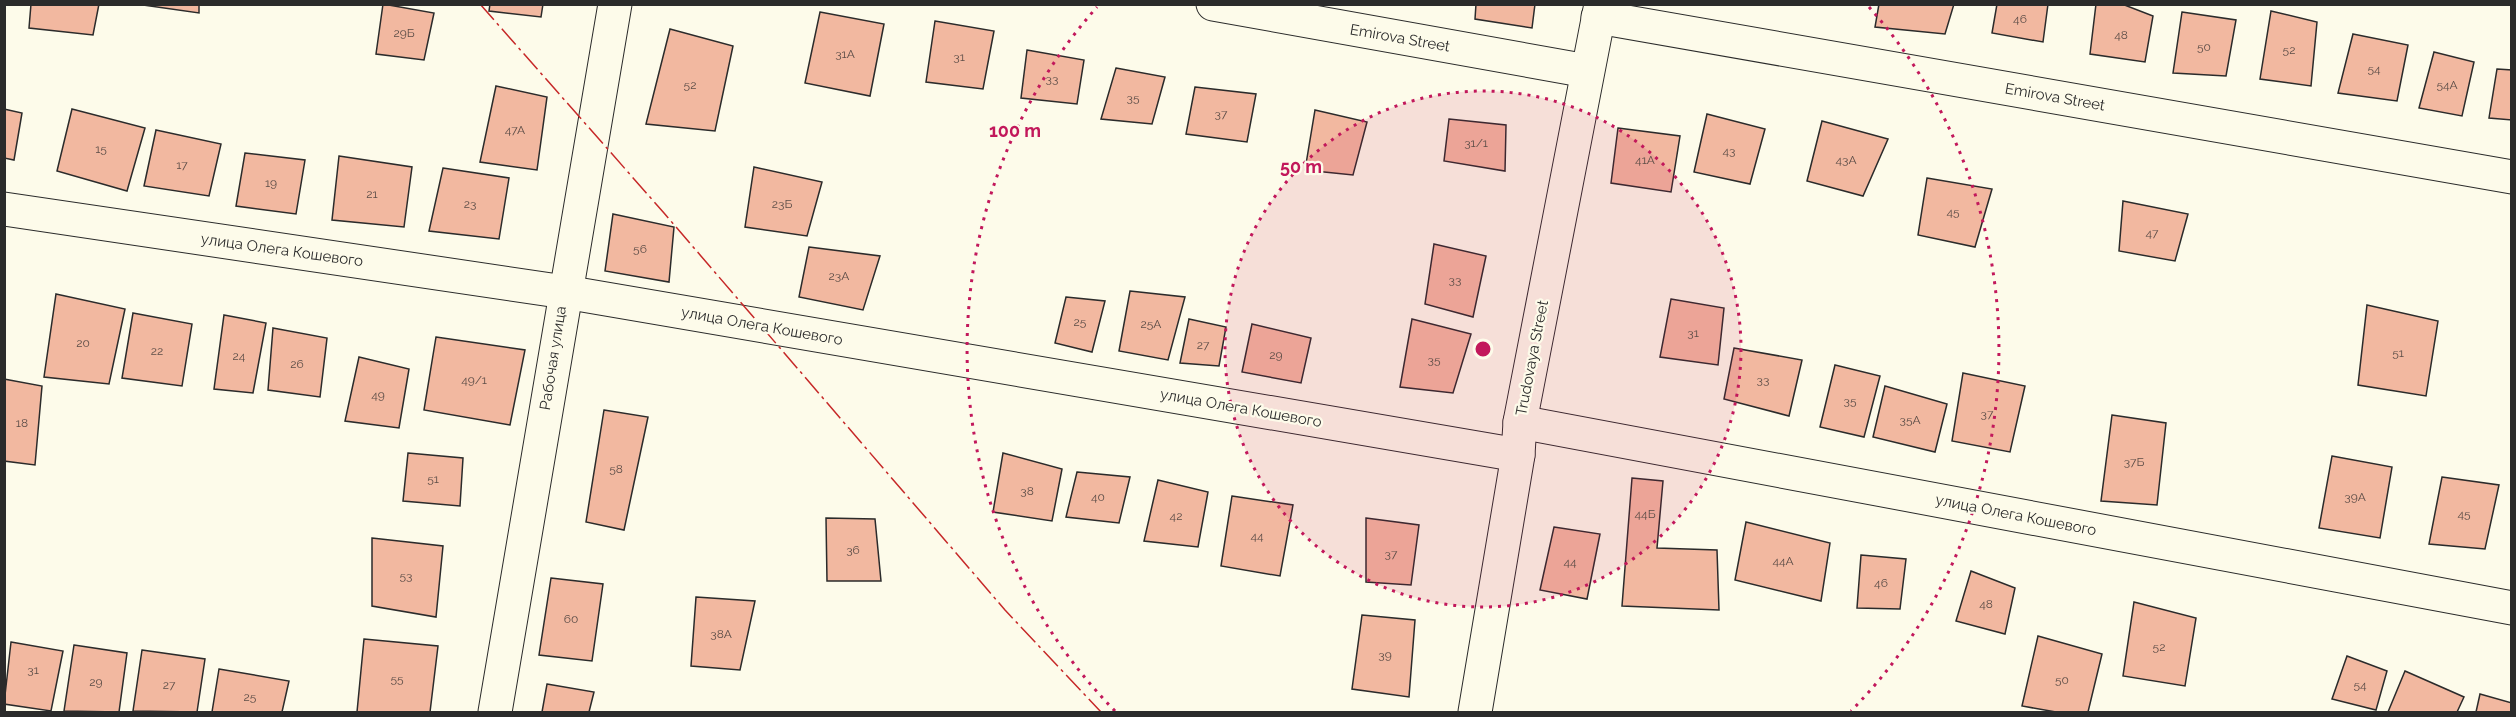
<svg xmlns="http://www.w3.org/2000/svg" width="2516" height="717" font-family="Raleway,sans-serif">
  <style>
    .building { fill: #f2b8a0; stroke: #2b2b2b; stroke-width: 1.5 }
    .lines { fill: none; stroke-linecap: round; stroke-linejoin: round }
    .minor-casing { stroke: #2b2b2b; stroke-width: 35 }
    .minor { stroke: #fdfbea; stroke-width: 33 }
    .power { stroke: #c62828; stroke-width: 1.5; stroke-dasharray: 21 4.5 3 4.5; stroke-linecap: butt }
    .ring { fill: none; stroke: #c2185b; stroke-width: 3; stroke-dasharray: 3 6 }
    .labels { text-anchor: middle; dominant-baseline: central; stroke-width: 4.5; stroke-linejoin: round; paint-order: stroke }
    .number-label { font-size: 12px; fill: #5d4e48 }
    .street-label { font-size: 15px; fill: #2b2b2b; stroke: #fdfbea }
    .centre { fill: #c2185b; stroke: #fdfbea; stroke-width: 3 }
    .ring-label { font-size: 18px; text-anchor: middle; font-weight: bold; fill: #c2185b; stroke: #fdfbea; stroke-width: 4.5; stroke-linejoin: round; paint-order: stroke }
  </style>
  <rect width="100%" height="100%" fill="#fdfbea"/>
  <g class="building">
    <polygon points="31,4 99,4 93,35 29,28"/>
    <polygon points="136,4 199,4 199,13"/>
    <polygon points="383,4 434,13 424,60 376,54"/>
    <polygon points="490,4 543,4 541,17 489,11"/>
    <polygon points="1476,4 1535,4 1532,28 1475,19"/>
    <polygon points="1879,4 1954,4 1945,34 1875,27"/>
    <polygon points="1997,4 2048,4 2043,42 1992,33"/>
    <polygon points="2096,4 2122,4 2153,16 2145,62 2090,54"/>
    <polygon points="2271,11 2317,22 2311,86 2260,79"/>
    <polygon points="820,12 884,24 870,96 805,83"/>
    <polygon points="2182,12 2236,20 2226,76 2173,73"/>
    <polygon points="935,21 994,31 983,89 926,82"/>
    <polygon points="670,29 733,46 715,131 646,124"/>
    <polygon points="2353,34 2408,45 2397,101 2338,93"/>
    <polygon points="1027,50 1084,60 1077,104 1021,98"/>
    <polygon points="2434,52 2474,62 2462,116 2419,108"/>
    <polygon points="1116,68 1165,77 1152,124 1101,119"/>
    <polygon points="2497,69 2512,70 2512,120 2489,118"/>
    <polygon points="496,86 547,97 537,170 480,162"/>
    <polygon points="1195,87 1256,94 1247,142 1186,134"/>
    <polygon points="4,109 22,113 14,160 4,158"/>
    <polygon points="72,109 145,128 127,191 57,171"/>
    <polygon points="1315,110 1367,122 1353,175 1305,170"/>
    <polygon points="1707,114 1765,129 1750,184 1694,172"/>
    <polygon points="1449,119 1506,125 1505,171 1444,161"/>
    <polygon points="1822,121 1888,139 1863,196 1807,181"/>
    <polygon points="1618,128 1680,136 1671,192 1611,183"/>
    <polygon points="156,130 221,144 209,196 144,186"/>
    <polygon points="245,153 305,160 296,214 236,206"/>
    <polygon points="339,156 412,167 404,227 332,220"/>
    <polygon points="754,167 822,182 807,236 745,227"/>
    <polygon points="443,168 509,178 499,239 429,231"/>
    <polygon points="1927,178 1992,189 1975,247 1918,235"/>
    <polygon points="2123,201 2188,214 2175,261 2119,251"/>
    <polygon points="613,214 674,227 669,282 605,271"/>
    <polygon points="1434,244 1486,256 1473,317 1425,304"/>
    <polygon points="809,247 880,256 863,310 799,297"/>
    <polygon points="1130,291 1185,297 1168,360 1119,351"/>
    <polygon points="56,294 125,309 109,384 44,377"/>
    <polygon points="1066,297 1105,301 1092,352 1055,343"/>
    <polygon points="1671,299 1724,308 1718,365 1660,357"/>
    <polygon points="2367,305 2438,321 2426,396 2358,385"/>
    <polygon points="133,313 192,324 182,386 122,378"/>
    <polygon points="224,315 266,323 253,393 214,389"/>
    <polygon points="1189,319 1226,327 1219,366 1180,363"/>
    <polygon points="1412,319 1471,334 1453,393 1400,387"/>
    <polygon points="1252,324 1311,338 1301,383 1242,372"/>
    <polygon points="273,328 327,338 320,397 268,390"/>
    <polygon points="436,337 525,350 510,425 424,410"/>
    <polygon points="1734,348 1802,360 1789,416 1724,399"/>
    <polygon points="359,357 409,369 399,428 345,421"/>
    <polygon points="1835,365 1880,376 1864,437 1820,427"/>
    <polygon points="1963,373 2025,386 2010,452 1952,441"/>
    <polygon points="4,379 42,386 35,465 4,461"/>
    <polygon points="1885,386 1947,404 1935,452 1873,437"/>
    <polygon points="604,410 648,417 624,530 586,522"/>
    <polygon points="2112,415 2166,423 2157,505 2101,501"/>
    <polygon points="408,453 463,458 460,506 403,501"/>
    <polygon points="1003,453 1062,469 1052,521 993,512"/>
    <polygon points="2332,456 2392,467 2380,538 2319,528"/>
    <polygon points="1077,472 1130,477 1119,523 1066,517"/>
    <polygon points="2442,477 2499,485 2485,549 2429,544"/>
    <polygon points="1632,478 1663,481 1657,548 1717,550 1719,610 1622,606"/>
    <polygon points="1158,480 1208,492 1198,547 1144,541"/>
    <polygon points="1232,496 1293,505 1280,576 1221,566"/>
    <polygon points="826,518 875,519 881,581 827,581"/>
    <polygon points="1366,518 1419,525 1411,585 1366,582"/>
    <polygon points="1746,522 1830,543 1821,601 1735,580"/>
    <polygon points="1554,527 1600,534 1587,599 1540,590"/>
    <polygon points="372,538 443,546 436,617 372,606"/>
    <polygon points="1861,555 1906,559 1900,609 1857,608"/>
    <polygon points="1971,571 2015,588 2005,634 1956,621"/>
    <polygon points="551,578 603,584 592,661 539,655"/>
    <polygon points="696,597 755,601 740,670 691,666"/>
    <polygon points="2134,602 2196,618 2185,686 2123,676"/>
    <polygon points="1362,615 1415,620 1409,697 1352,689"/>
    <polygon points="2038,636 2102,654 2088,712 2056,712 2022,706"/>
    <polygon points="364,639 438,646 430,712 357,712"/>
    <polygon points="11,642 63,651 51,711 4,704"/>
    <polygon points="74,645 127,653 119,712 64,711"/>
    <polygon points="142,650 205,659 197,712 133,711"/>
    <polygon points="2347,656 2387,671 2376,710 2332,699"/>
    <polygon points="219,669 289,681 282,712 212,712"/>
    <polygon points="2405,671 2464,697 2457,712 2388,712"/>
    <polygon points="547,684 594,692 589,712 542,712"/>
    <polygon points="2480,694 2512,703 2512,712 2476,712"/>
  </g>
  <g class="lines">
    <defs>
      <g id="minor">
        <polyline points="1213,4 1587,71"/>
        <polyline points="1598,17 2512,177"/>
        <polyline points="4,209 565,292 1518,455"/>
        <polyline points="1520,422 2512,608"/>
        <polyline points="495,712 615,4"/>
        <polyline points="1475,712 1518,455 1520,422 1601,4"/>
      </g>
    </defs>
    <use href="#minor" class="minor-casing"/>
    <use href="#minor" class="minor"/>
    <polyline class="power" points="480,4 664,213 1005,610 1101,712"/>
  </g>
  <circle cx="1483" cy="349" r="258" fill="#c2185b" fill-opacity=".12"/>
  <g class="ring">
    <circle cx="1483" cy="349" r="258"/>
    <path d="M1115 711A516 516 0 0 1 1097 7M1869 7A516 516 0 0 1 1851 711"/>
  </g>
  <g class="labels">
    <g class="number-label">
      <text x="2020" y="19">46</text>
      <text x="404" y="33">29Б</text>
      <text x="2121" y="35">48</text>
      <text x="2204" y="47">50</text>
      <text x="2289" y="50">52</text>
      <text x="845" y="54">31А</text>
      <text x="959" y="57">31</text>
      <text x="2374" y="69">54</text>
      <text x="1052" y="79">33</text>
      <text x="690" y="85">52</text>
      <text x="2447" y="85">54А</text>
      <text x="1133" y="98">35</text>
      <text x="1221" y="114">37</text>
      <text x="515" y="130">47А</text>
      <text x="1476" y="143">31/1</text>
      <text x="101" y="149">15</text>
      <text x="1729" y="151">43</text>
      <text x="1645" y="160">41А</text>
      <text x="1846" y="160">43А</text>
      <text x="182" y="165">17</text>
      <text x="271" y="183">19</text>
      <text x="372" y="194">21</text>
      <text x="470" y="204">23</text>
      <text x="782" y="204">23Б</text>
      <text x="1953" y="212">45</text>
      <text x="2152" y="233">47</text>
      <text x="640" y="249">56</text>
      <text x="839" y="276">23А</text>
      <text x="1455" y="280">33</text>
      <text x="1080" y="322">25</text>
      <text x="1151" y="324">25А</text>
      <text x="1693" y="333">31</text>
      <text x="83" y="343">20</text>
      <text x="1203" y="345">27</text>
      <text x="157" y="351">22</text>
      <text x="2398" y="353">51</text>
      <text x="1276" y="355">29</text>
      <text x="239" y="356">24</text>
      <text x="1434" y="360">35</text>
      <text x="297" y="364">26</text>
      <text x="474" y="380">49/1</text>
      <text x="1763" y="380">33</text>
      <text x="378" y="395">49</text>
      <text x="1850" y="401">35</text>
      <text x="1987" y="414">37</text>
      <text x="1910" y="420">35А</text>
      <text x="22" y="423">18</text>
      <text x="2134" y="462">37Б</text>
      <text x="616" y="469">58</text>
      <text x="433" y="479">51</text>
      <text x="1027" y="491">38</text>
      <text x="1098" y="497">40</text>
      <text x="2355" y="497">39А</text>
      <text x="1645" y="514">44Б</text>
      <text x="2464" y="514">45</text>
      <text x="1176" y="516">42</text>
      <text x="1257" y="536">44</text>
      <text x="853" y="550">36</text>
      <text x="1391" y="554">37</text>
      <text x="1783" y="561">44А</text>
      <text x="1570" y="562">44</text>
      <text x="406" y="576">53</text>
      <text x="1881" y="583">46</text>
      <text x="1986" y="604">48</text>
      <text x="571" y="619">60</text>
      <text x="721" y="634">38А</text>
      <text x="2159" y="647">52</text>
      <text x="1385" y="655">39</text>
      <text x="33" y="670">31</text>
      <text x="397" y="679">55</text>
      <text x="2062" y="680">50</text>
      <text x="96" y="682">29</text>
      <text x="169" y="685">27</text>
      <text x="2360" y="685">54</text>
      <text x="250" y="697">25</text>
    </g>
    <g class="street-label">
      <text transform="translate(1400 38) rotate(10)">Emirova Street</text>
      <text transform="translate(2055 97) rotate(10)">Emirova Street</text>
      <text transform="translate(282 250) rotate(8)">улица Олега Кошевого</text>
      <text transform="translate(762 326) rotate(10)">улица Олега Кошевого</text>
      <text transform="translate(553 358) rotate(-81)">Рабочая улица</text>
      <text transform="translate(1532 358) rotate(-79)">Trudovaya Street</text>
      <text transform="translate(1241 408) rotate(10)">улица Олега Кошевого</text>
      <text transform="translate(2016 515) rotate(11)">улица Олега Кошевого</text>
    </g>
  </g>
  <circle cx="1483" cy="349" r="9" class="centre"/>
  <g class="ring-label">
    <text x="1015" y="137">100 m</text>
    <text x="1301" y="173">50 m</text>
  </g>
  <rect width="2516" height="717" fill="none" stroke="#2b2b2b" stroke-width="12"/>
</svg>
